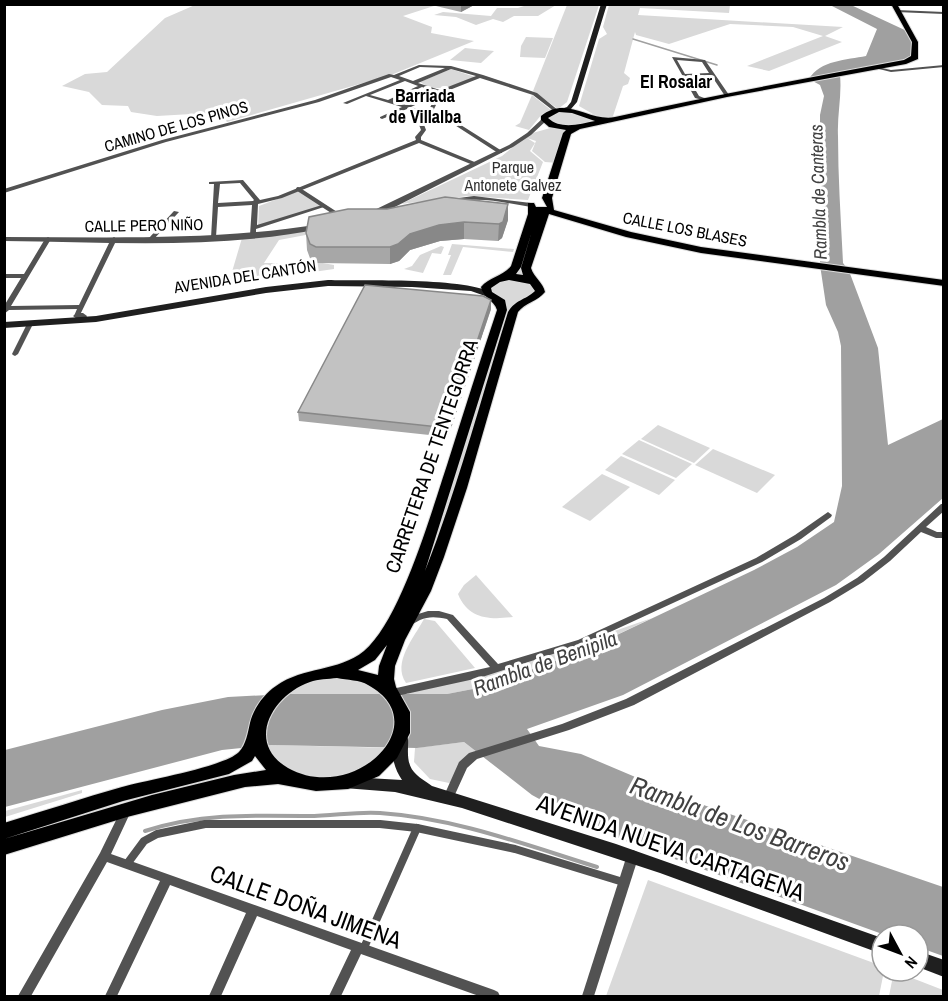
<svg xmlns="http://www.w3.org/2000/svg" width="948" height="1001" font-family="'Archivo Narrow',sans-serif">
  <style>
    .green { fill: #d9d9d9 }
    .water { fill: #a0a0a0 }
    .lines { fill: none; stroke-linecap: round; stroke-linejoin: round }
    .stream-far1 { stroke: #a0a0a0; stroke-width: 1.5 }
    .stream { stroke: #a0a0a0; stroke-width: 4 }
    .primary-casing { stroke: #dbdbdb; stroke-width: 2 }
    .pedestrian-far1 { stroke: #525252; stroke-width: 4 }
    .pedestrian { stroke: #525252; stroke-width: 8 }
    .minor { fill: #525252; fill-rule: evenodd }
    .tertiary { fill: #525252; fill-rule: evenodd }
    .secondary { fill: #1f1f1f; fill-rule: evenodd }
    .primary { fill: #000; fill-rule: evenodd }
    .wall { fill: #a7a7a7 }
    .shaded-wall { fill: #888 }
    .building { fill: #c2c2c2; stroke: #888; stroke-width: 1.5 }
    .labels { text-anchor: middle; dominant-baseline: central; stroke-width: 6; stroke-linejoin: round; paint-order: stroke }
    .far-street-label { font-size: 16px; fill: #000; stroke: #fff }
    .far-park-label { font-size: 16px; fill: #303030; stroke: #fff }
    .far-neighbourhood-label { font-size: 18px; font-weight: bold; fill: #000; stroke: #fff }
    .far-water-label { font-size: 18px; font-style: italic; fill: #414141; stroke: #fff }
    .street-label { font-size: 20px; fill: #000; stroke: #fff }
    .water-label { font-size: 21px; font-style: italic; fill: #414141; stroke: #fff }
    .near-street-label { font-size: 24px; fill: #000; stroke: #fff }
    .near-water-label { font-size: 26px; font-style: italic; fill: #414141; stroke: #fff }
  </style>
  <rect width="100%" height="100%" fill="#fff"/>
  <g class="green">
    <polygon points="530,4 556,5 538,16 514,16 503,22 493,19 476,25 456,17 434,15 443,12 491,16 497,8 518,8"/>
    <polygon points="195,5 437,5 403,16 432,27 431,33 474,41 391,75 227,122 222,116 209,113 157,116 131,112 128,106 102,105 89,92 62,86 85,74 107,72 165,18"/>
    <polygon points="567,5 599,5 567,102 558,109 533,91"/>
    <polygon points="609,5 730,5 729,13 640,8 638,15 843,27 825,36 842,42 769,71 747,66 823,36 793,27 730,24 669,44 636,35 635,32 624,73 630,78 628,84 623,86 612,119 598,117 579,106 599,39 607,34 603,27"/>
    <polygon points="526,37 553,38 545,58 520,57 521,46"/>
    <polygon points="465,48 494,51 481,63 450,60"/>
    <path d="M 451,69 L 475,77 C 456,84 438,95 420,82 Z"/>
    <polygon points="532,95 551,110 542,114 529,130 515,126 520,123"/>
    <polygon points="568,110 591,120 587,124 572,129 558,163 545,162 532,151 536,141 527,138 535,143 530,151 543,162 528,200 468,196 401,204 502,156 529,134 554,127 547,123 549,114"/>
    <polygon points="301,190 324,206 258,227 259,206"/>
    <polygon points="346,222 311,234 279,240 264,263 279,263 275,277 229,282 242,238"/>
    <polygon points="525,237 535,238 526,268 540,289 517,306 439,552 394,648 379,644 405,599 502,310 486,290 507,276"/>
    <polygon points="452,244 514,249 513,252 463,247 451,275 443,275 451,255 448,255"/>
    <polygon points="441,246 444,247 441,254 432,253 423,273 404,269 412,266 420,255"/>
    <polygon points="311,261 334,265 334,269 285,276 288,263 311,263"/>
    <polygon points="658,425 710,448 694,463 641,439"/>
    <polygon points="639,440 692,464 676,478 622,454"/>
    <polygon points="713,449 775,475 757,493 695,465"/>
    <polygon points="621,456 675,480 659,495 605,470"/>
    <polygon points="602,474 630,487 590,521 562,507"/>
    <path d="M 476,575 L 513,617 C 489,620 468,619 458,594 L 464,585 Z"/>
    <polygon points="652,618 581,652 478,688 447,694 409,695 406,690 531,660"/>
    <path d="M 424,619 L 435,621 L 475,668 L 406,683 C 392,662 414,638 424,619 Z"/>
    <polygon points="346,673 394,695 275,695 288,685"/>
    <polygon points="464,742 478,753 454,784 430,779 414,762 415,748"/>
    <polygon points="271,745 396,748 361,777 297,780 258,746"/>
    <polygon points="82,790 82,793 5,817 5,811"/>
    <polygon points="648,880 882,966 884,971 879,996 606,996"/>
    <polygon points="894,971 943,990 943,996 889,996"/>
  </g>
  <path class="water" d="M 830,5 L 851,5 L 909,32 L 915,42 L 911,60 L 840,75 C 842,96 837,115 838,136 C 838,178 841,221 843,263 L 849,271 L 878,348 L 888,445 L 943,419 L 943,498 L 879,554 L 836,585 L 623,695 L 527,729 L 539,746 L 581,754 L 692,801 L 943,887 L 943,956 L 918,947 L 918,935 L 885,935 L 633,844 L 583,823 L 532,795 L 464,742 L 417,748 L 271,745 L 222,750 L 5,807 L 5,750 L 162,710 L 228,697 L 289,694 L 447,694 L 478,688 L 581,652 L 754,570 L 797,547 L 834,522 L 842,486 L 841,346 L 838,332 L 826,305 L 820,265 L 820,115 L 824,96 L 820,85 L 809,79 C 820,60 847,60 866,56 L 877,29 Z"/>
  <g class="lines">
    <polyline class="stream-far1" points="633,39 717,65"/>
    <path class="stream" d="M 145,831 C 197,814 248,815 303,816 C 329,817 355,811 380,813 C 455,818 526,845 597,867"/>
    <defs>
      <path id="primary" d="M 891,4 L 897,4 L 918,42 L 918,59 L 906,64 L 727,97 L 580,129 L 571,134 L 552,198 L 554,210 L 631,232 L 701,247 L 944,280 L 944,286 L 701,253 L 626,237 L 549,214 L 531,268 C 534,278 543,282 545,292 C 538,301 525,303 518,312 L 467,488 L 444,557 L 431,591 L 405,640 L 395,666 L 394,679 L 396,687 L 410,712 L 410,733 L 397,758 L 379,776 L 348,789 L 316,791 L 278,784 L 245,787 L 127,817 L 4,855 L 4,839 L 152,795 L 234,775 L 266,770 L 255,756 L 252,761 L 229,774 L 123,801 L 4,839 L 4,823 C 44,811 83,798 122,787 C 147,780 224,767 239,752 C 246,745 248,732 250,723 C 253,709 264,694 276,686 C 304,666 338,672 364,651 C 401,620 432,510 448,462 C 464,411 480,361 497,310 C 494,300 483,298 481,287 C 489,277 503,276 511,266 L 528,214 L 528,203 L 534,203 L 536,207 L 547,207 L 542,198 L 563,133 L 566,130 L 549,127 L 541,120 L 541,116 C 566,95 589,122 615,117 C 711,96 807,78 904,60 L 911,56 L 912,42 ZM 559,112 L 572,113 L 595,121 C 580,124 561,130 548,118 ZM 532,231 L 521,268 L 523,275 L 516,274 L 521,267 ZM 509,280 L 530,284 L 535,291 C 524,301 516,299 508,312 C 481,399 458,487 425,571 L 507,310 L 505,300 L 492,292 L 491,288 L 500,282 ZM 387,645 L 379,666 L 378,675 L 358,670 L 375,660 ZM 337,678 C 347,680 360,680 368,685 C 438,723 354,805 288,768 C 245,743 272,695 310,682 C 318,679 328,679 337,678 Z"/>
    </defs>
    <use href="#primary" class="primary-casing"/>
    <polyline class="pedestrian-far1" points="298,189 338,215"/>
    <g class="pedestrian">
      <polyline points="127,864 144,841 157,834 205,824 380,824 417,828 515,849 623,882"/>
      <polyline points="363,950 417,828"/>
    </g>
    <g class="minor">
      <polygon points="897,10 944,12 944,14 896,12"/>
      <path d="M 672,57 L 705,60 L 729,95 L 725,96 L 711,75 L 687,76 L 699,96 L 709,100 L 707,101 L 695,98 ZM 677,60 L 702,62 L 709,73 L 685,74 Z"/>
      <path d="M 419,65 L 451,66 L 483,75 L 537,93 L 559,111 L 555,112 L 533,95 L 480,78 L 442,93 L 432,113 L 441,116 L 445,115 L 502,151 L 502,153 L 498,153 L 447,120 L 429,115 L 423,122 L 426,130 L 421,137 L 421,140 L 477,163 L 477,165 L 473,165 L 419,143 L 282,198 L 258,204 L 257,225 L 322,205 L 327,206 L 256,229 L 256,235 L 253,237 L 250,235 L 252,205 L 218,207 L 216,237 L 211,238 L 214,184 L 209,184 L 209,182 L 243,180 L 260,200 L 278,196 L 416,140 L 415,137 L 421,130 L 418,122 L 425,114 L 407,109 L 382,119 L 380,118 L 380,117 L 402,107 L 366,96 L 347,104 L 343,103 L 400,80 L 391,77 L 319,102 L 166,142 L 4,193 L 4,189 L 162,140 L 315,100 L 389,74 L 394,75 ZM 420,67 L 445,68 L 413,81 L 399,76 ZM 451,69 L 476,76 L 440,90 L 418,83 ZM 405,81 L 418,86 L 388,100 L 370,95 ZM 422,87 L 436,92 L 406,105 L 393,101 ZM 436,95 L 428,112 L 411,107 ZM 240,183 L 254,200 L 253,201 L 218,203 L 220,184 Z"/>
      <polygon points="944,65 944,67 891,72 875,68 877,67 891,70"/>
      <polygon points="174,211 179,212 153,240 149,240 149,238"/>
      <polygon points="48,237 51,239 11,306 79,305 111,239 114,237 117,239 79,317 75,317 74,316 77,309 9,310 4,314 4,306 21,278 4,278 4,274 24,274 45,239"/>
      <polygon points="30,322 33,324 18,354 15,356 13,355 12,354 27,324"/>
      <polygon points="941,504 944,504 944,511 926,527 937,532 944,532 944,538 936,538 921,532 890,561 863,582 830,602 634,705 569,730 477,759 467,768 452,801 448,803 444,801 443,798 459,762 469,753 562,724 626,699 824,598 857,578 884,557"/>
      <path d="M 828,512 L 832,515 L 831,517 L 801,539 L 762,562 L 584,644 L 479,678 L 392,697 L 388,696 L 387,693 L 388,690 L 392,689 L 490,667 L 447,619 C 437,617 429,616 420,620 C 414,623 411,626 405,625 L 403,623 L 405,621 L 415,615 L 428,611 L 439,611 L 453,615 L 498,664 L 578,640 L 756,558 L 795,535 Z"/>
      <polygon points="127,804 131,806 132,809 111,854 494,990 498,992 500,996 479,996 361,954 341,996 329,996 351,950 257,916 221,996 209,996 246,913 170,885 117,996 105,996 160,881 107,862 31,996 18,996 100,853 123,806"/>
      <polygon points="633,850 637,852 639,855 594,996 582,996 627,855 629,852"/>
    </g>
    <g class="tertiary">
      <polygon points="542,119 547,120 531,135 513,147 381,214 370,216 366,214 509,145 527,133"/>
      <path d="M 474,196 L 531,203 L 535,205 L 531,207 C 512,204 491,199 471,200 C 463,201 455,205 447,201 L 451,199 Z"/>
      <path d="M 321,224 L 324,224 L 324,228 C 220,250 110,242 4,241 L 4,237 C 111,237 216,241 321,224 Z"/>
      <polygon points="83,313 87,316 86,318 77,319 73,316 77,313"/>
    </g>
    <g class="secondary">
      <polygon points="601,4 607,4 577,102 571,109 559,112 559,110 567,107 571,102"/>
      <path d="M 328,280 C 360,281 471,277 493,294 L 488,297 L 471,291 L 412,287 L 328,286 L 266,293 L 96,322 L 4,328 L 4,322 L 96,316 L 266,287 Z"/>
      <path d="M 401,732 L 406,734 C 409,739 408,742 408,748 C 407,771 415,774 432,786 L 616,844 L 882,938 L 882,954 L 660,873 L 462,808 L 395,792 L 344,788 L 342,783 L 344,778 L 350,777 L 402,780 C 393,767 389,749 396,734 Z"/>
      <polygon points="918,951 944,960 944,977 918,967"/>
    </g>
    <use href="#primary" class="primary"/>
  </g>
  <g class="wall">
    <polygon points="436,4 476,4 461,12 436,6"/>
    <polygon points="508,204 508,220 502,238 498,241 464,239 440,241 410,250 399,261 390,264 317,263 311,261 307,250 306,233 387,209"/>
    <polygon points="491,300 491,309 448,437 299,421 298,412"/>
  </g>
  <g class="shaded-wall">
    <polygon points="461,4 476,4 461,12"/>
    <polygon points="508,204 508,220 502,238 498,241 499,224"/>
    <polygon points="464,222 464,239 440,241 410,250 399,261 390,264 390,247 410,234 439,225"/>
    <polygon points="491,300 491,309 448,437 448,428"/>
  </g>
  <g class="building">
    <polygon points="445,197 508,204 503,222 499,224 464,222 439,225 410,234 398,244 390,247 316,247 310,244 306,233 309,217 348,209 387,209"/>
    <polygon points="365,285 483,296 491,300 448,428 298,412"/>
  </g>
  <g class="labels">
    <g class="far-street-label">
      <text transform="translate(176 126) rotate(-16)">CAMINO DE LOS PINOS</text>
      <text transform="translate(144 225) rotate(-1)">CALLE PERO NIÑO</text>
      <text transform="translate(685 229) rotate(11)">CALLE LOS BLASES</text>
      <text transform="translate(245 276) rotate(-9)">AVENIDA DEL CANTÓN</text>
    </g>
    <g class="far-park-label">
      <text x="513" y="167">Parque<tspan x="513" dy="18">Antonete Galvez</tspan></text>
    </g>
    <g class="far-neighbourhood-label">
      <text x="676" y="81">El Rosalar</text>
      <text x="425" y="95">Barriada<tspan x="425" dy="21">de Villalba</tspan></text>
    </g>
    <g class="far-water-label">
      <text transform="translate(818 192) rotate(-92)">Rambla de Canteras</text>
    </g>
    <g class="street-label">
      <text transform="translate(431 456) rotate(-71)">CARRETERA DE TENTEGORRA</text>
    </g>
    <g class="water-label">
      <text transform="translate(545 663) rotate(-20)">Rambla de Benipila</text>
    </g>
    <g class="near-street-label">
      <text transform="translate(671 847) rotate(19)">AVENIDA NUEVA CARTAGENA</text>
      <text transform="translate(306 906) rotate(20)">CALLE DOÑA JIMENA</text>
    </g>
    <g class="near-water-label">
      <text transform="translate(740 823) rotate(20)">Rambla de Los Barreros</text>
    </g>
  </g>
  <rect width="948" height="1001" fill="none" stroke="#000000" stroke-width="12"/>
  <g transform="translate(900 953) rotate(131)"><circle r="28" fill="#ffffff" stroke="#999999" stroke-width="1.5"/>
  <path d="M0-4.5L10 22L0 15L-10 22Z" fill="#000000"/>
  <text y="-9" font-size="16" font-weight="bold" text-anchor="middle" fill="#000000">N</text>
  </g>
</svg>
